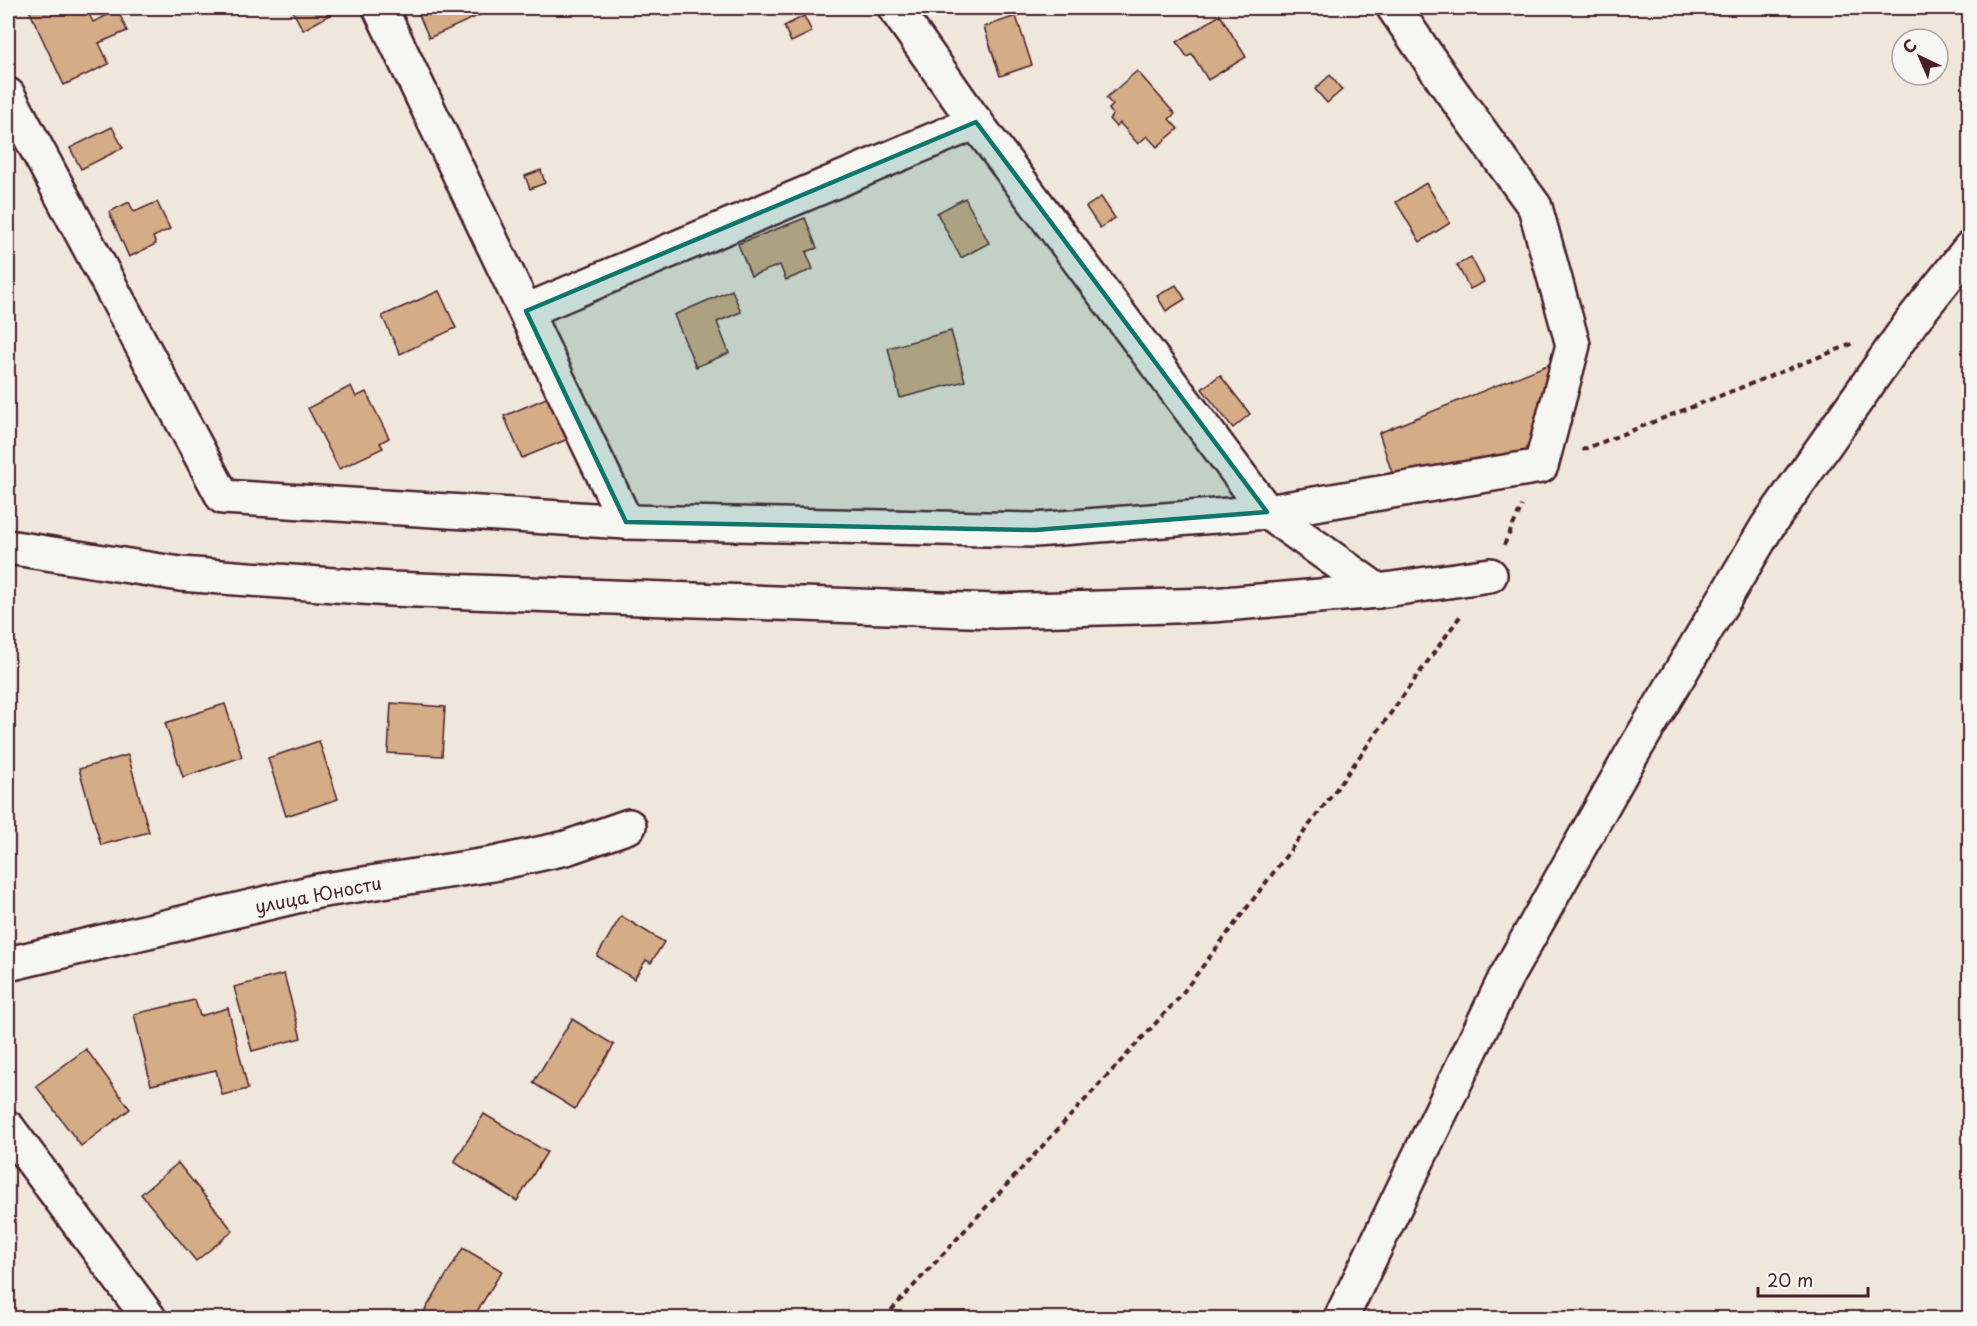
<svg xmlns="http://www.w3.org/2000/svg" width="1977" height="1326" font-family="'Playpen Sans',sans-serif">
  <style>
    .building { fill: #d4ac86; stroke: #4a1f2b; stroke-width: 1.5 }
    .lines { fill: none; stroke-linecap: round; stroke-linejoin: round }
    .minor-casing { stroke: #4a1f2b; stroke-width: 38 }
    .path { stroke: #4a1f2b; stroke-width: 4; stroke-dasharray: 6 4.5; stroke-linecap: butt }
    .minor { stroke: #f6f6f2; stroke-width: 33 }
    .marked { fill: #0f766e; fill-opacity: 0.2; stroke: #0f766e; stroke-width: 4.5; stroke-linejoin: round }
    .labels { text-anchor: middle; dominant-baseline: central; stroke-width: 4.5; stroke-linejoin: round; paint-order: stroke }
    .street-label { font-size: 18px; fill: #4a1f2b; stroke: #f6f6f2 }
  </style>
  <rect width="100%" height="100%" fill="#efe7dc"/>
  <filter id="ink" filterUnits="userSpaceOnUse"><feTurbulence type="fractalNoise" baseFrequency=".0167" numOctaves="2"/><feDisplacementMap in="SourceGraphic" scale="12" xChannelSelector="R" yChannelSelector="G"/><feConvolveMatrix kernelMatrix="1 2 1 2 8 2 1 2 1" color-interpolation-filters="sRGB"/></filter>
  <g filter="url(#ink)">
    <g class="building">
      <polygon points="28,8 86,8 93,22 118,10 127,31 99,43 109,64 64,85"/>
      <polygon points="291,8 335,8 337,11 303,30"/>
      <polygon points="416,8 476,8 480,15 429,38"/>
      <polygon points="1220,15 1246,57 1208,80 1192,54 1187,57 1177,42"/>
      <polygon points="804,16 812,32 791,42 784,26"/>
      <polygon points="1016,16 1032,65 1000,76 984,27"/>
      <polygon points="1137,71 1175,114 1169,119 1178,129 1157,147 1147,136 1138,144 1120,123 1116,127 1109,119 1113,115 1109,109 1113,105 1106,98"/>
      <polygon points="1330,75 1342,90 1327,103 1315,89"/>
      <polygon points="112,127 123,148 81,169 70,148"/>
      <polygon points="541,170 545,183 530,189 525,176"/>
      <polygon points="1426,183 1450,223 1420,242 1396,202"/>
      <polygon points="1101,197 1115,218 1100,228 1086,207"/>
      <polygon points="965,198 989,243 961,258 937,213"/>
      <polygon points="129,202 134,212 157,202 170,229 153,237 156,244 129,257 109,212"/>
      <polygon points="805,218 817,248 806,252 813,269 786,280 780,265 751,276 738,244"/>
      <polygon points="1471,257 1484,282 1470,289 1457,265"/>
      <polygon points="1176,285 1185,299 1166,311 1157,296"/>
      <polygon points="732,290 741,312 717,322 729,353 696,367 674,315"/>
      <polygon points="439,291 456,328 400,354 382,316"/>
      <polygon points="951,331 965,381 900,398 888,348"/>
      <polygon points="1562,359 1531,464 1395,482 1379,433"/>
      <polygon points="1220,375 1250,414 1233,428 1202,389"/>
      <polygon points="351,386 356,397 366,392 389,438 380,443 383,448 339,469 308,408"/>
      <polygon points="551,396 568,439 522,458 504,416"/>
      <polygon points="391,703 445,707 442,756 388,753"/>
      <polygon points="225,704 242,757 183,777 165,723"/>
      <polygon points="319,741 338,799 286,816 268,758"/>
      <polygon points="128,755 149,832 101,845 79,769"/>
      <polygon points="621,916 664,942 651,963 646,960 634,979 597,956"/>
      <polygon points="284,974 301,1038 252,1051 234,987"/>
      <polygon points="195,1000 200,1016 228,1008 248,1089 222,1095 216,1070 151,1085 134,1014"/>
      <polygon points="572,1019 614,1045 575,1109 533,1083"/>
      <polygon points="86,1049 130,1109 81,1146 36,1086"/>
      <polygon points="484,1114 547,1152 517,1201 454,1162"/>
      <polygon points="178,1163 233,1231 196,1261 141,1194"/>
      <polygon points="463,1248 502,1271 473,1318 420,1318"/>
    </g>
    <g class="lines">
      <defs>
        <g id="minor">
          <polyline points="380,8 626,522"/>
          <polyline points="895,8 971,116 1267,512 1378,591"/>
          <polyline points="8,95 223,497 626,522 1035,530 1267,512 1541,466 1573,345 1535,207 1449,88 1394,8"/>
          <polyline points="526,311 976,122"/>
          <polyline points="8,547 180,574 390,589 995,611 1212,605 1378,591 1490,575"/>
          <polyline points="8,964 318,891 493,864 566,848 629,826"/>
          <polyline points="8,1128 149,1318"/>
          <polyline points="1341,1318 1505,979 1629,759 1767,527 1912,321 1970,248"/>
        </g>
      </defs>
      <use href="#minor" class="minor-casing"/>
      <g class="path">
        <polyline points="1582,450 1852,344"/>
        <polyline points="1504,545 1522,506"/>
        <polyline points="884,1318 1178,999 1332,795 1461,615"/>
      </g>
      <use href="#minor" class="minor"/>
    </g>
  </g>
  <path class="marked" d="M 976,122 L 1267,512 L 1035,530 L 626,522 L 526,311 Z"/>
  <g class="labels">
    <g class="street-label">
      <text transform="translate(318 894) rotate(-11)">улица Юности</text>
    </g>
  </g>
  <rect width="1977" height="1326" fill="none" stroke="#f6f6f2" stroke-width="30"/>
  <rect x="15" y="15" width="1947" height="1296" fill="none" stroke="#4a1f2b" stroke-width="2" filter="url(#ink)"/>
  <g transform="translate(1920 57) rotate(316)"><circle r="28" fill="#f6f6f2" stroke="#b1a0a2" stroke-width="1.5"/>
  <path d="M0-4.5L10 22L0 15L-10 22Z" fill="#4a1f2b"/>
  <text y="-9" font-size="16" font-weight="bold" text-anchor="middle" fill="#4a1f2b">С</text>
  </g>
  <path d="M1758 1287v9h110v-9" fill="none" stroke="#4a1f2b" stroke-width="3"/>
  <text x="1767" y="1287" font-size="18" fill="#4a1f2b" stroke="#f6f6f2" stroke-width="4.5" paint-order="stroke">20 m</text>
</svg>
